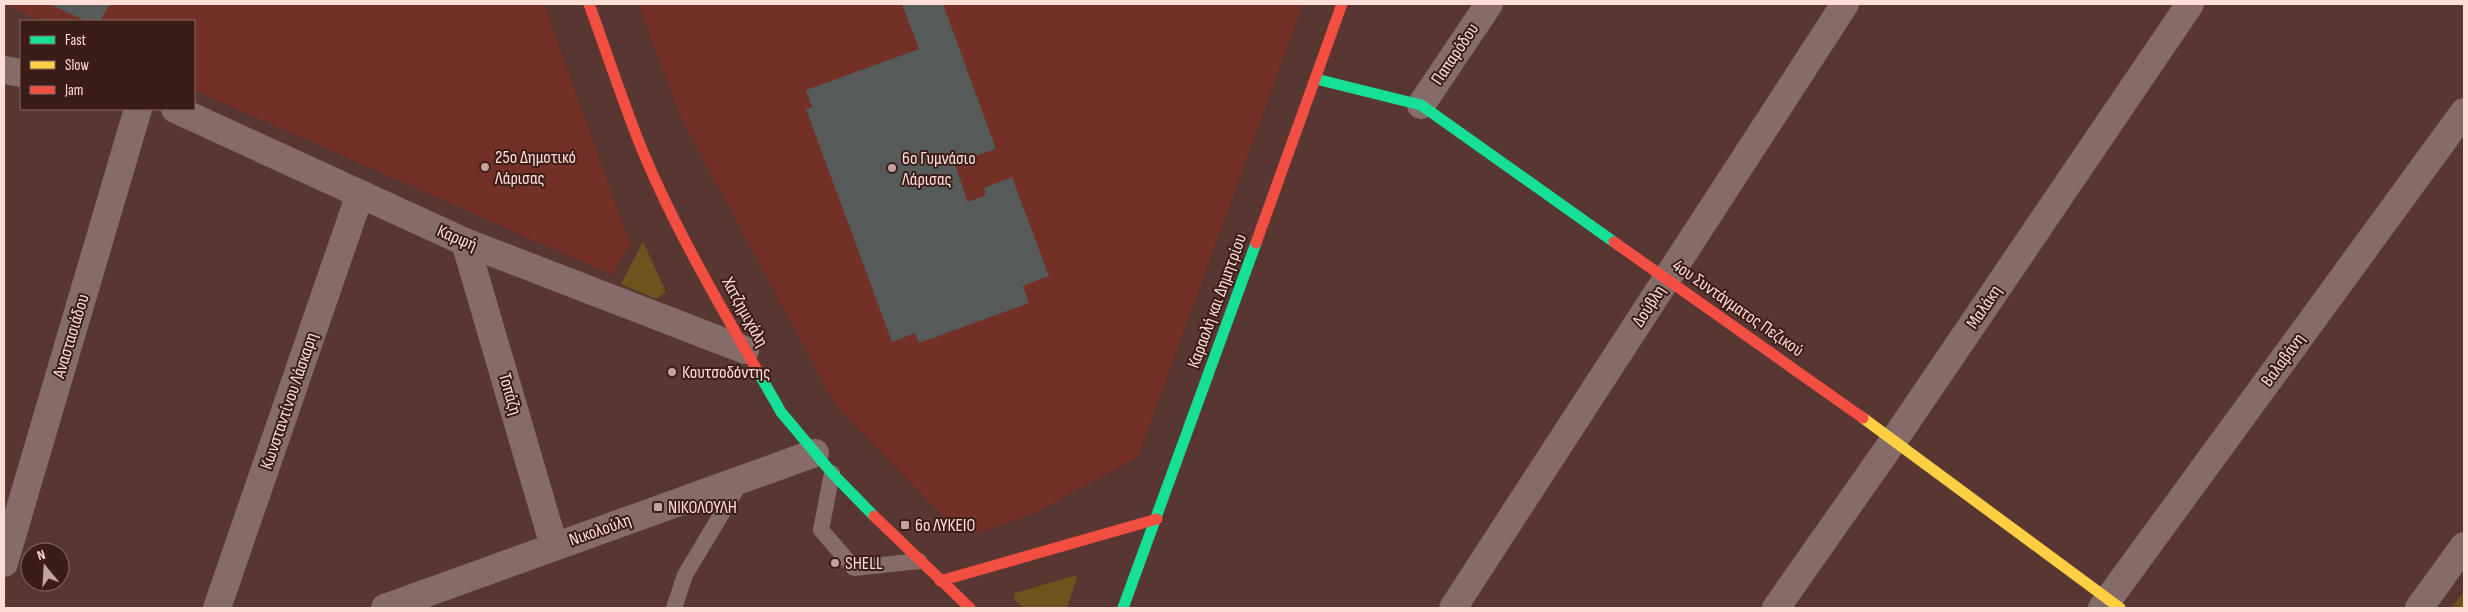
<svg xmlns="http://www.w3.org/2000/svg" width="2468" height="612" font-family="'Sofia Sans Condensed',sans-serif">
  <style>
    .built { fill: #723027 }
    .green { fill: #6c551c }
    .building { fill: #565a59 }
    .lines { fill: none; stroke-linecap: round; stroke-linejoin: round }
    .lane { stroke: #866c68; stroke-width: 16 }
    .street { stroke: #866c68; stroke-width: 28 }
    .fast { stroke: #16e098; stroke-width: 11 }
    .slow { stroke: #ffcf43; stroke-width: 11 }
    .jam { stroke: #f24e42; stroke-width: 11 }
    .poi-dot { fill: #c4a39d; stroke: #3a1d19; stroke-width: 2 }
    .labels { text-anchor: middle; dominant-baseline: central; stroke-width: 4; stroke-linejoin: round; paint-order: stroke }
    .street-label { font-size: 18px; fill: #feddd7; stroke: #3a1d19 }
    .poi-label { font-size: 18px; fill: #feddd7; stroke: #3a1d19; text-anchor: start }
  </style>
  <rect width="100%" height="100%" fill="#583631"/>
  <g class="built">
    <polygon points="4,4 544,4 630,244 612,275 194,90 194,21 40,21"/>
    <polygon points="638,4 1303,4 1138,457 1035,513 978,533 957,531 835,404 681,118"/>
  </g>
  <g class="green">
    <polygon points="643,242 666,292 656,299 621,284"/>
    <polygon points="1073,576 1077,577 1067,608 1023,608 1014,599 1015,593"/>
    <polygon points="2464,591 2464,608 2452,608"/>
  </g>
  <g class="building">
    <polygon points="49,4 110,4 100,21 86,21"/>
    <polygon points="902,4 943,4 996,149 972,157 970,153 953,159 968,202 986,195 984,188 1012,177 1049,276 1023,286 1029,303 919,343 915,333 892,342 806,109 812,107 806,90 919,49"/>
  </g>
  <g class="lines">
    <g class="lane">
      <polyline points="832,473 821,530 854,568 919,561"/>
      <polyline points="674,608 685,575 742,480"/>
    </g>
    <g class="street">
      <polyline points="4,70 21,73"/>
      <polyline points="1421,105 1489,4"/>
      <polyline points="175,109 465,242 745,350"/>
      <polyline points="465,242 554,546"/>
      <polyline points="4,563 138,109"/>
      <polyline points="217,608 360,194"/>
      <polyline points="385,608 815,453"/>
      <polyline points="1453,608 1845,4"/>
      <polyline points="1776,608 1894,440 2190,4"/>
      <polyline points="2102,608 2464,112"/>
      <polyline points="2419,608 2464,546"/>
    </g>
    <g class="fast">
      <polyline points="1316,79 1421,105 1614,242"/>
      <polyline points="757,370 781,412 832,473 874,516"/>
      <polyline points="1123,608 1256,243"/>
    </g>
    <polyline class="slow" points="1863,418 2120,608"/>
    <g class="jam">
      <path d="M 589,4 C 605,48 620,93 637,137 C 669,218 714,295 757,370"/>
      <polyline points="1614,242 1863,418"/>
      <polyline points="1256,243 1342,4"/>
      <polyline points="874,516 970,608"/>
      <polyline points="940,581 1157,519"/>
    </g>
  </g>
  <g class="poi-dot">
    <circle cx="485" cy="167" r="5"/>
    <circle cx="892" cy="168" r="5"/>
    <circle cx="672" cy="372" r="5"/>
    <rect x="653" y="502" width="10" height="10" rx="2.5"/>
    <rect x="900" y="520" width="10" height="10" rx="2.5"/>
    <circle cx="835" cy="563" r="5"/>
  </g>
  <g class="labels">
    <g class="street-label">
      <text transform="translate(1455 54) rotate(-56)">Παπαρόδου</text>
      <text transform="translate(457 238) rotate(23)">Καρφή</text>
      <text transform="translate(1217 301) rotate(-70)">Καραολή και Δημητρίου</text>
      <text transform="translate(1649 306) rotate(-57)">Δούβλη</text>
      <text transform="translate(1984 307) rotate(-56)">Μαλάκη</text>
      <text transform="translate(1738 308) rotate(35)">4ου Συντάγματος Πεζικού</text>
      <text transform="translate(745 312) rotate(61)">Χατζημιχάλη</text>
      <text transform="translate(71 336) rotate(-73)">Αναστασιάδου</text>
      <text transform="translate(2283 360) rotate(-54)">Βαλαβάνη</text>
      <text transform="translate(510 394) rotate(74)">Τοπάζη</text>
      <text transform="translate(289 401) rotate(-71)">Κωνσταντίνου Λάσκαρη</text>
      <text transform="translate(600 530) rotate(-19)">Νικολούλη</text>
    </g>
    <g class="poi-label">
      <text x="495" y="157">25ο Δημοτικό<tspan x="495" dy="21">Λάρισας</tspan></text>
      <text x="902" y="158">6ο Γυμνάσιο<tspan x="902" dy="21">Λάρισας</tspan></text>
      <text x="682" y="372">Κουτσοδόντης</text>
      <text x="668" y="507">ΝΙΚΟΛΟΥΛΗ</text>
      <text x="915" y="525">6o ΛΥΚΕΙΟ</text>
      <text x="845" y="563">SHELL</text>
    </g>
  </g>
  <rect width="2468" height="612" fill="none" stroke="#feddd7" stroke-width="10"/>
  <rect x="20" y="20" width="175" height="90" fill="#3a1d19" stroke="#886a65"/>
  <rect x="30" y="36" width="25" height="8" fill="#16e098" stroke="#886a65"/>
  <text x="65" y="45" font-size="15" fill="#feddd7">Fast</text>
  <rect x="30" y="61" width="25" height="8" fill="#ffcf43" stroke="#886a65"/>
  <text x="65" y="70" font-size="15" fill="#feddd7">Slow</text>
  <rect x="30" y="86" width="25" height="8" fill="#f24e42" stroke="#886a65"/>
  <text x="65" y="95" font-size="15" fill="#feddd7">Jam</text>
  <g transform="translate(45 567) rotate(342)"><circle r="24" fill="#3a1d19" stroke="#886a65"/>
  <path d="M0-4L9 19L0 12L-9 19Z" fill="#c4a39d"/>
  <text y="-8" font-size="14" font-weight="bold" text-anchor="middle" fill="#feddd7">N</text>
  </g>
</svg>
